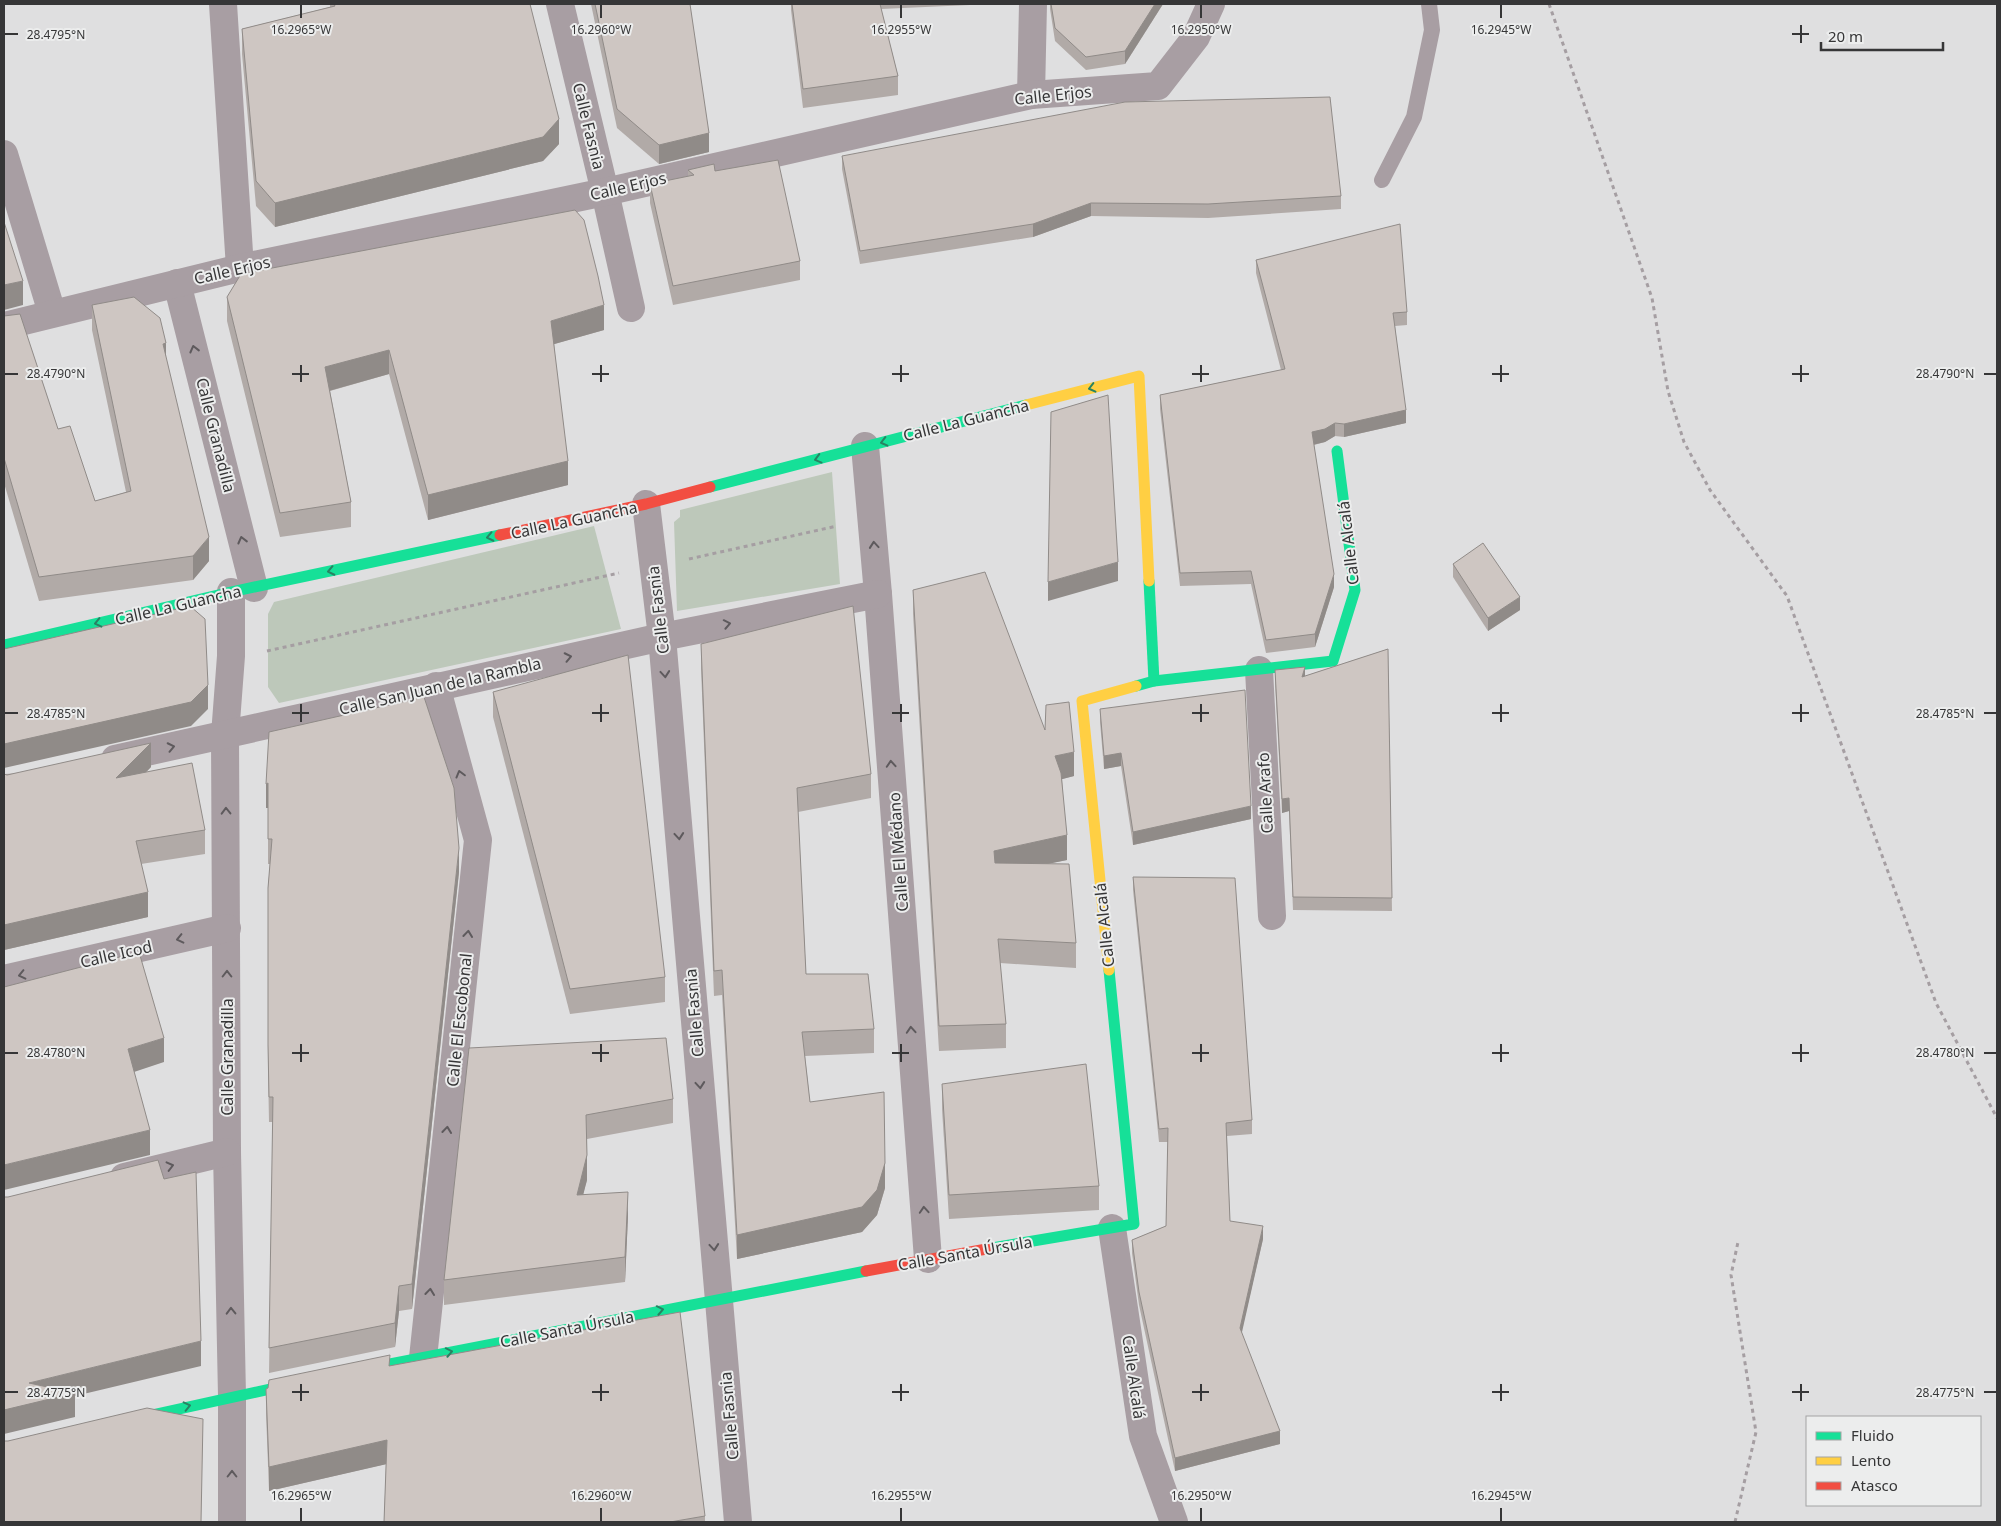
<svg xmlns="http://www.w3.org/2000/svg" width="2001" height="1526" font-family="'Noto Sans',sans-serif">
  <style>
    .green { fill: #bdc8ba }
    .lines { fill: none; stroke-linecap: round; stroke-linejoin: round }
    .path { stroke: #a59ea2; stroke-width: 3; stroke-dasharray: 4 4; stroke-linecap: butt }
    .lane { stroke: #a89ea3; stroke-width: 16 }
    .street { stroke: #a89ea3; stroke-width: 28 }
    .fast { stroke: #16e098; stroke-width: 11 }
    .slow { stroke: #ffcf43; stroke-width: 11 }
    .jam { stroke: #f24e42; stroke-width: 11 }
    .wall { fill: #b1aaa7 }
    .shaded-wall { fill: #908b88 }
    .building { fill: #cec6c2; stroke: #908b88 }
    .oneway { stroke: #5e5a5d }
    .oneway2 { stroke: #288263 }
    .ticks { fill: none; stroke: #363637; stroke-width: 2 }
    .labels { text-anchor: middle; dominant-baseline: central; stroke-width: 4; stroke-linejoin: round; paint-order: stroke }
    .street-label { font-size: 16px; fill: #363637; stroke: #eceded }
    .ticks-label { font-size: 12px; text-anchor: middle; fill: #363637; stroke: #eceded; stroke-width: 4; stroke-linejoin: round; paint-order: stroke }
  </style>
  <rect width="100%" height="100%" fill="#dfdfe0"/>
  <g class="green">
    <polygon points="832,472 840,584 677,611 674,522 680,517 680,510"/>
    <polygon points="594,526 621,629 279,703 268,687 268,614 274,602"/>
  </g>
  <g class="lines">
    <g class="path">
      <polyline points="1549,4 1652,298 1668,391 1684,442 1710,490 1787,596 1936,1003 1997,1118"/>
      <polyline points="689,559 837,526"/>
      <polyline points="267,651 619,573"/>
      <polyline points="1735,1522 1756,1432 1731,1275 1738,1242"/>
    </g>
    <polyline class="lane" points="1382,180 1414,117 1432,30 1429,4"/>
    <g class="street">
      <polyline points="223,4 240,268"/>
      <polyline points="560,4 605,192 631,308"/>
      <polyline points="1031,95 1033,4"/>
      <polyline points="4,154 52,313"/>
      <polyline points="177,283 254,588"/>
      <polyline points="4,326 240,268 605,192 1031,95 1158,86 1196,37 1211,4"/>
      <polyline points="865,446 878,594 928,1259"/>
      <polyline points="646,504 662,637 738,1522"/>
      <polyline points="231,592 231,656 225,735 227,1152 232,1396 232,1522"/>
      <polyline points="1259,670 1272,916"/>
      <polyline points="115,759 662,637 878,594"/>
      <polyline points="4,979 227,928"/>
      <polyline points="124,1177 227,1152"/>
      <polyline points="1112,1228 1143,1436 1174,1522"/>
      <polyline points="423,1358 478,840 436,686"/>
    </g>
    <g class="fast">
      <polyline points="710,487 1026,405"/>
      <polyline points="1149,581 1154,681"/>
      <polyline points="4,645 231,592 500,535"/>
      <polyline points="1136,686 1154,681 1333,661 1355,590 1337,451"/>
      <polyline points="992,1248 1134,1224 1109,970"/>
      <polyline points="354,1371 866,1271"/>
      <polyline points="129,1420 302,1382"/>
    </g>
    <g class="slow">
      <polyline points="1026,405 1139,376 1149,581"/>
      <polyline points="1109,970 1082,701 1136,686"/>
    </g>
    <g class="jam">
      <polyline points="500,535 646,504 710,487"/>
      <polyline points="866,1271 992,1248"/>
    </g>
  </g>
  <g class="wall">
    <polygon points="330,4 530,4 559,144 543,161 275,227 256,206 242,54 242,29 330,7"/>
    <polygon points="591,4 690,4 709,152 659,164 617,128"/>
    <polygon points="791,4 992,4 881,9 898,76 898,95 803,108 791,10"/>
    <polygon points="1050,4 1163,4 1125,64 1086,70 1055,41 1050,9"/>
    <polygon points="842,156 1341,196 1341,209 1208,218 1091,216 1033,237 860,264 842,169"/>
    <polygon points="688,170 715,171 800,261 800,280 673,305 650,203 650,184 688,176"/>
    <polygon points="1256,260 1407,312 1407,325 1395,326 1406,423 1344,437 1335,436 1325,442 1314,445 1334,587 1315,647 1266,653 1251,584 1180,586 1160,409 1160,395 1281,370 1256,273"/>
    <polygon points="227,297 604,330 554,344 568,485 428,520 389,374 330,391 351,502 351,527 280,537 227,321"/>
    <polygon points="92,305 166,358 209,561 193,580 39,601 4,483 4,316 58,429 95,501 126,492 92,330"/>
    <polygon points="1453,564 1520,610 1488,631 1453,577"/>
    <polygon points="913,590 1045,730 1074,776 1062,779 1067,860 1046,864 1076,943 1076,968 1000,963 1006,1024 1006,1048 939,1051 913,614"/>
    <polygon points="701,644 871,774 871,798 798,812 806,974 874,1029 874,1053 805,1056 810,1102 885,1188 877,1215 862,1232 737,1259 722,995 714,996 701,668"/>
    <polygon points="1388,649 1392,911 1293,910 1289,811 1282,813 1275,683 1275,670 1305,676"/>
    <polygon points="493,692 665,977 665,1002 570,1014 493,717"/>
    <polygon points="1100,709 1251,819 1133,845 1121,766 1104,769 1100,722"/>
    <polygon points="151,767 146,772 205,830 205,854 141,864 148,917 4,950 4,774"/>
    <polygon points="266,784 459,872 412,1309 399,1311 395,1347 269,1373 273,1122 269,1122 268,1070 268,888 270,864 268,864 268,808 266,808"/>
    <polygon points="1133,877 1252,1120 1252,1134 1227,1136 1230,1221 1263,1239 1241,1333 1280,1444 1175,1471 1139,1305 1132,1253 1132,1240 1166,1226 1168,1142 1159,1142 1133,890"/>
    <polygon points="469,1048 673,1099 673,1123 587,1139 587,1180 583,1194 628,1216 625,1282 444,1305 444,1280"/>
    <polygon points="942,1084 1099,1186 1099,1210 949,1219 942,1109"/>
    <polygon points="390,1366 705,1516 705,1522 384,1522 386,1464 269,1491 266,1413 266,1389"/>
  </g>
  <g class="shaded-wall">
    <polygon points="1155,4 1163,4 1125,64 1125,51"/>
    <polygon points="559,119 559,144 543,161 275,227 275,203"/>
    <polygon points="709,133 709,152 659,164 659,145"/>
    <polygon points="1091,203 1091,216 1033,237 1033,224"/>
    <polygon points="23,281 23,305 4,310 4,285"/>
    <polygon points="604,305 604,330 551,345 551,321"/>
    <polygon points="166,343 166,368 163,344"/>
    <polygon points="389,350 389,374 325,392 325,367"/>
    <polygon points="1406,410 1406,423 1344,437 1344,424"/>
    <polygon points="1335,423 1335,436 1325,442 1312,445 1312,432"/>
    <polygon points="568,461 568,485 428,520 428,495"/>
    <polygon points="209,537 209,561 193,580 193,556"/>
    <polygon points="1118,562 1118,581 1048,601 1048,582"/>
    <polygon points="1334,574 1334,587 1315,647 1315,634"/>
    <polygon points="1520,597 1520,610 1488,631 1488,618"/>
    <polygon points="1305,667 1305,680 1302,677"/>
    <polygon points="208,685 208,709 191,726 4,768 4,744"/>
    <polygon points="151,743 151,767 116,803 116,778"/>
    <polygon points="1074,752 1074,776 1055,781 1055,756"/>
    <polygon points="1121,753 1121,766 1104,769 1104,756"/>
    <polygon points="268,783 268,808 266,808 266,784"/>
    <polygon points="1289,798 1289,811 1282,813 1282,799"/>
    <polygon points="1251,806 1251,819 1133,845 1133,832"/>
    <polygon points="1067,835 1067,860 994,875 994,851"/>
    <polygon points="459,848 459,872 412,1309 412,1284"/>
    <polygon points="148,892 148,917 4,950 4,925"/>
    <polygon points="164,1038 164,1062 128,1074 128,1049"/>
    <polygon points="150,1130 150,1155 4,1190 4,1165"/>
    <polygon points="587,1155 587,1180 577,1219 577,1195"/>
    <polygon points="885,1163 885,1188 877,1215 862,1232 737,1259 737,1235"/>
    <polygon points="628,1192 628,1216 625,1282 625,1257"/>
    <polygon points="1263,1226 1263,1239 1240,1341 1240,1328"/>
    <polygon points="399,1286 399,1311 395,1347 395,1323"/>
    <polygon points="201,1341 201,1366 75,1396 75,1417 4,1434 4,1410 29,1383"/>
    <polygon points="1280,1431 1280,1444 1175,1471 1175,1458"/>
    <polygon points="387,1440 387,1464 269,1491 269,1467"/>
  </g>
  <g class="building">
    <polygon points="334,4 530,4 559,119 543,137 275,203 256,181 242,29 335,6"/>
    <polygon points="595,4 690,4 709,133 659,145 617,109"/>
    <polygon points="792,4 880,4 898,76 803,89"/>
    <polygon points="1051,4 1155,4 1125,51 1086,57 1055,28"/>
    <polygon points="1330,97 1341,196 1208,204 1091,203 1033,224 860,251 842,156 1125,102"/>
    <polygon points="778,160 800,261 673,286 650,184 694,175 688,170 714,164 715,171"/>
    <polygon points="575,210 584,220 598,276 604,305 551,321 568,461 428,495 389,350 325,367 351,502 280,513 227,297 241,274"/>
    <polygon points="4,222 23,281 4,285"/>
    <polygon points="1400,224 1407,312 1393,313 1406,410 1344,424 1335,423 1325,429 1312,432 1334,574 1315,634 1266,640 1251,571 1180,573 1160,395 1285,369 1256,260"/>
    <polygon points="134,297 160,318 166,343 163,344 209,537 193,556 39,577 4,458 4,316 20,314 58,429 70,426 95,501 131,491 92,305"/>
    <polygon points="1108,395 1118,562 1048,582 1051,412"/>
    <polygon points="1483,543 1520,597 1488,618 1453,564"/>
    <polygon points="985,572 1045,730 1046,705 1069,702 1074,752 1055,756 1061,773 1067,835 994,851 995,863 1069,864 1076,943 998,939 1006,1024 939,1026 913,590"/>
    <polygon points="190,606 205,619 208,685 191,702 4,744 4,649"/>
    <polygon points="853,606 871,774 797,788 806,974 868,974 874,1029 802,1032 810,1102 884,1092 885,1163 877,1190 862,1207 737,1235 722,970 714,971 701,644"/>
    <polygon points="1388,649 1392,898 1293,897 1289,798 1282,799 1275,670 1305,667 1302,677"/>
    <polygon points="628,655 665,977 570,989 493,692"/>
    <polygon points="1245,690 1251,806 1133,832 1121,753 1104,756 1100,709"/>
    <polygon points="424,697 454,788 459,848 412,1284 399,1286 395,1323 269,1348 273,1097 269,1097 268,1045 268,888 272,839 268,839 268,783 266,784 269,732"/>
    <polygon points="151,743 116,778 192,763 205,830 136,841 148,892 4,925 4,774 7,775"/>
    <polygon points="1133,877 1235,878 1252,1120 1226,1123 1230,1221 1263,1226 1240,1328 1280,1431 1175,1458 1139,1292 1132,1240 1166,1226 1168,1128 1159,1129"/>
    <polygon points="139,952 164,1038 128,1049 150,1130 4,1165 4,987"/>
    <polygon points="666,1038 673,1099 586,1115 587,1155 577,1195 628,1192 625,1257 444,1280 469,1048"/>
    <polygon points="1086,1064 1099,1186 949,1195 942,1084"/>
    <polygon points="158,1160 164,1179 196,1172 201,1341 29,1383 75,1393 4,1410 4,1197 8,1197"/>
    <polygon points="680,1312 705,1516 670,1522 384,1522 387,1440 269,1467 266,1389 268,1388 269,1380 390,1355 389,1366"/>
    <polygon points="147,1408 203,1419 201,1522 4,1522 4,1441 8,1441"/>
  </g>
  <defs><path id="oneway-chevron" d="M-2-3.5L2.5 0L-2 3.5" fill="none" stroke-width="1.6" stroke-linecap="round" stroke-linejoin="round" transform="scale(1.25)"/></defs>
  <g class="oneway">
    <use href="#oneway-chevron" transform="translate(194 349) rotate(-104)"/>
    <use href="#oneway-chevron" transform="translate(242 540) rotate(-104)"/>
    <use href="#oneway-chevron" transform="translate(874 545) rotate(-95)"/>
    <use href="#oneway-chevron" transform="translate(727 624) rotate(-11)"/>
    <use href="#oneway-chevron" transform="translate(568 657) rotate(-12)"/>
    <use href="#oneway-chevron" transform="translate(665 674) rotate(85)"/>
    <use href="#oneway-chevron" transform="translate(171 747) rotate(-12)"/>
    <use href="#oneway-chevron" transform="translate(891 764) rotate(-94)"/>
    <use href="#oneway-chevron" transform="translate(460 774) rotate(-105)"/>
    <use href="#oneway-chevron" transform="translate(226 811) rotate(-91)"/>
    <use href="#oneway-chevron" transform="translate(679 836) rotate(85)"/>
    <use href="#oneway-chevron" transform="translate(468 934) rotate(-84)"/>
    <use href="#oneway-chevron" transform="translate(180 939) rotate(167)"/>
    <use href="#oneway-chevron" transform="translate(227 974) rotate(-90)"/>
    <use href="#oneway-chevron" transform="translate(22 975) rotate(167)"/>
    <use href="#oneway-chevron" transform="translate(911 1030) rotate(-94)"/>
    <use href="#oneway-chevron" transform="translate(700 1085) rotate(85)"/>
    <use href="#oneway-chevron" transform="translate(447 1130) rotate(-84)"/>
    <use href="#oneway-chevron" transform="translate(170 1166) rotate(-14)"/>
    <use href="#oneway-chevron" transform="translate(924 1210) rotate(-94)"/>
    <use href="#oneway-chevron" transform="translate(714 1247) rotate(85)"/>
    <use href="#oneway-chevron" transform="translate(430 1292) rotate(-84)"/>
    <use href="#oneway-chevron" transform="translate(231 1311) rotate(-91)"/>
    <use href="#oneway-chevron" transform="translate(232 1474) rotate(-90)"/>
  </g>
  <g class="oneway2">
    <use href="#oneway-chevron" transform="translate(1092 388) rotate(166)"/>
    <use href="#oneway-chevron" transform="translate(884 442) rotate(166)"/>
    <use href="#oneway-chevron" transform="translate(818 459) rotate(165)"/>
    <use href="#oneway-chevron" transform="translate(490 537) rotate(168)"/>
    <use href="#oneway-chevron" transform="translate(331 571) rotate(168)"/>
    <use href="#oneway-chevron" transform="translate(98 623) rotate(167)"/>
    <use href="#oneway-chevron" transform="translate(660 1310) rotate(-11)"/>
    <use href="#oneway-chevron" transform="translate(449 1352) rotate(-11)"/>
    <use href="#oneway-chevron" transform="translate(187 1406) rotate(-13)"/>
  </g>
  <path class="ticks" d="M 301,5 L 301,18M 601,5 L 601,18M 901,5 L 901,18M 1201,5 L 1201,18M 1501,5 L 1501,18M 1801,25 L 1801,43M 5,34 L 18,34M 1792,34 L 1809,34M 301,365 L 301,382M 601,365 L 601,382M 901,365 L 901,382M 1201,365 L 1201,382M 1501,365 L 1501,382M 1801,365 L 1801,382M 5,374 L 18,374M 292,374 L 309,374M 592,374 L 609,374M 892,374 L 909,374M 1192,374 L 1209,374M 1492,374 L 1509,374M 1792,374 L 1809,374M 1984,374 L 1996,374M 301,704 L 301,722M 601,704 L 601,722M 901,704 L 901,722M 1201,704 L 1201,722M 1501,704 L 1501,722M 1801,704 L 1801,722M 5,713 L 18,713M 292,713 L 309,713M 592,713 L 609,713M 892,713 L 909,713M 1192,713 L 1209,713M 1492,713 L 1509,713M 1792,713 L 1809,713M 1984,713 L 1996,713M 301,1044 L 301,1062M 601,1044 L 601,1062M 901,1044 L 901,1062M 1201,1044 L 1201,1062M 1501,1044 L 1501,1062M 1801,1044 L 1801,1062M 5,1053 L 18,1053M 292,1053 L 309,1053M 592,1053 L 609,1053M 892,1053 L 909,1053M 1192,1053 L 1209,1053M 1492,1053 L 1509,1053M 1792,1053 L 1809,1053M 1984,1053 L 1996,1053M 301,1384 L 301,1401M 601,1384 L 601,1401M 901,1384 L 901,1401M 1201,1384 L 1201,1401M 1501,1384 L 1501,1401M 1801,1384 L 1801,1401M 5,1392 L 18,1392M 292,1392 L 309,1392M 592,1392 L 609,1392M 892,1392 L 909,1392M 1192,1392 L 1209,1392M 1492,1392 L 1509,1392M 1792,1392 L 1809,1392M 1984,1392 L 1996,1392M 301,1508 L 301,1521M 601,1508 L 601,1521M 901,1508 L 901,1521M 1201,1508 L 1201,1521M 1501,1508 L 1501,1521"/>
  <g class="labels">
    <g class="street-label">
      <text transform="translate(1053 95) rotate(-6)">Calle Erjos</text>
      <text transform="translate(589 126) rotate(76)">Calle Fasnia</text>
      <text transform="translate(628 186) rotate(-13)">Calle Erjos</text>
      <text transform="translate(232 270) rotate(-13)">Calle Erjos</text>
      <text transform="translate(966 420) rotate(-14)">Calle La Guancha</text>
      <text transform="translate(216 435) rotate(76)">Calle Granadilla</text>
      <text transform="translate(574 520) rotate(-12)">Calle La Guancha</text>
      <text transform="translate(1348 543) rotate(-97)">Calle Alcalá</text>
      <text transform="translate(178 605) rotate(-13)">Calle La Guancha</text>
      <text transform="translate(658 610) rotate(-97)">Calle Fasnia</text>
      <text transform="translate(440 686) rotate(-13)">Calle San Juan de la Rambla</text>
      <text transform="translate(1265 793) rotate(-93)">Calle Arafo</text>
      <text transform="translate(898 852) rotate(-94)">Calle El Médano</text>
      <text transform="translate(1104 925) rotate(-96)">Calle Alcalá</text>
      <text transform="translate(116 954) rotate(-13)">Calle Icod</text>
      <text transform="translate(694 1013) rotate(-95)">Calle Fasnia</text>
      <text transform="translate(459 1020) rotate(-84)">Calle El Escobonal</text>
      <text transform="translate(227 1057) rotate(-90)">Calle Granadilla</text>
      <text transform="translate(965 1253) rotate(-10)">Calle Santa Úrsula</text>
      <text transform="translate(567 1329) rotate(-11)">Calle Santa Úrsula</text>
      <text transform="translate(1134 1377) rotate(82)">Calle Alcalá</text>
      <text transform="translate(729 1416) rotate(-95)">Calle Fasnia</text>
    </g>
  </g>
  <g class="ticks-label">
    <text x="301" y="34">16.2965°W</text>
    <text x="601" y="34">16.2960°W</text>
    <text x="901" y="34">16.2955°W</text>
    <text x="1201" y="34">16.2950°W</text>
    <text x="1501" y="34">16.2945°W</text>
    <text x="56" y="39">28.4795°N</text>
    <text x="56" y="378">28.4790°N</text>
    <text x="1945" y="378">28.4790°N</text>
    <text x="56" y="718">28.4785°N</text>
    <text x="1945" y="718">28.4785°N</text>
    <text x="56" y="1057">28.4780°N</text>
    <text x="1945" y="1057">28.4780°N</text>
    <text x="56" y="1397">28.4775°N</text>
    <text x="1945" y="1397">28.4775°N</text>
    <text x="301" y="1500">16.2965°W</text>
    <text x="601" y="1500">16.2960°W</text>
    <text x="901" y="1500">16.2955°W</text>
    <text x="1201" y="1500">16.2950°W</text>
    <text x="1501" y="1500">16.2945°W</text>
  </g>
  <rect width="2001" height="1526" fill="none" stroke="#363637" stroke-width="10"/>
  <rect x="1806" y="1416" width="175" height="90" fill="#eceded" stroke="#a3a4a4"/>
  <rect x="1816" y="1432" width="25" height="8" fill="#16e098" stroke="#a3a4a4"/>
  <text x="1851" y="1441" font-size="15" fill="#363637">Fluido</text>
  <rect x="1816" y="1457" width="25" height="8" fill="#ffcf43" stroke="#a3a4a4"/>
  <text x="1851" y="1466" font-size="15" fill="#363637">Lento</text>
  <rect x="1816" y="1482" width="25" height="8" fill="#f24e42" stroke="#a3a4a4"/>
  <text x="1851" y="1491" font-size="15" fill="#363637">Atasco</text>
  <path d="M1821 42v8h122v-8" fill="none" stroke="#363637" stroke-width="2.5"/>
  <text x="1828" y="42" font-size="15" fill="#363637" stroke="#eceded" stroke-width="4" paint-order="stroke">20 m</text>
</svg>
